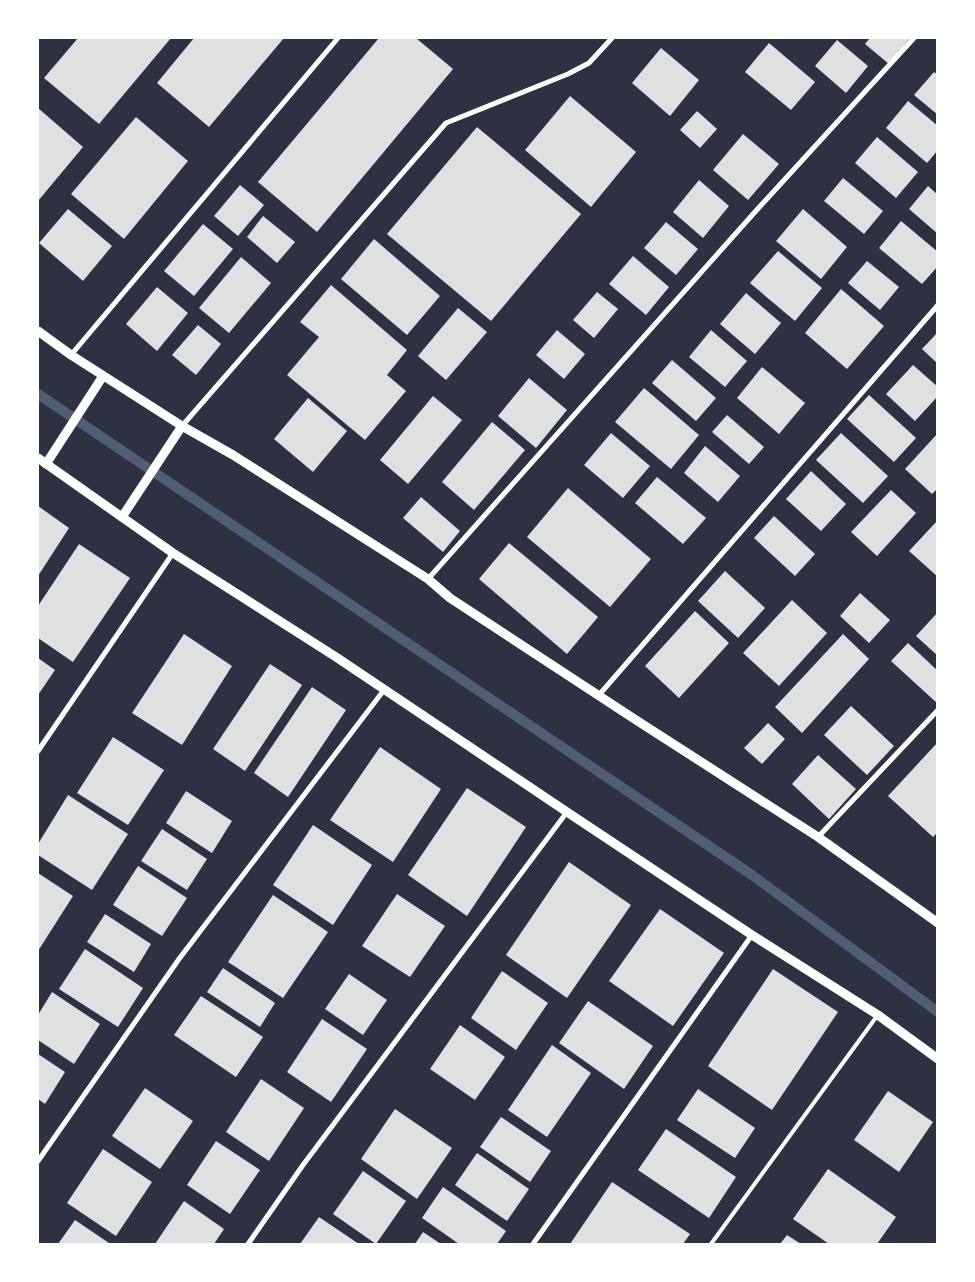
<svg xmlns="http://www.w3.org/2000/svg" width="975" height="1282" font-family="'Titillium Web',sans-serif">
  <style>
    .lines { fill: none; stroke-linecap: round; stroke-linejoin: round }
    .stream { stroke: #4f5d75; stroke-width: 10 }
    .building { fill: #e0e0e3 }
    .service { stroke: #fff; stroke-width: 4 }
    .minor { stroke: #fff; stroke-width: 5 }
    .tertiary { stroke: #fff; stroke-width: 9 }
  </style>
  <rect width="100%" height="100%" fill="#2d3142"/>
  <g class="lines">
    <polyline class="stream" points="38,394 752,875 938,1012"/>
  </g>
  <g class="building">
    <polygon points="78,38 171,38 99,124 44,78"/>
    <polygon points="194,38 284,38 209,127 157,83"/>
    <polygon points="379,38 416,38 453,69 317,232 258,182"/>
    <polygon points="870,38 910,38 889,64 865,44"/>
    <polygon points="837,40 868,66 846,93 815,66"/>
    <polygon points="769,43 815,82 791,110 745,72"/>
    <polygon points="661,48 699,80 670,116 632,83"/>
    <polygon points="934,72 938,75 938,115 914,95"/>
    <polygon points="570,96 636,152 591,207 525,150"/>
    <polygon points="908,101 938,126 938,150 927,163 886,128"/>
    <polygon points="38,108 83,147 38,201"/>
    <polygon points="697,111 717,129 700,148 680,130"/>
    <polygon points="136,117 188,161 124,239 71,194"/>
    <polygon points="477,127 581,214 491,321 387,234"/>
    <polygon points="743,134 779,164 748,200 713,170"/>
    <polygon points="877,137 918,172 896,198 855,163"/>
    <polygon points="843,178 883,211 864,234 824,201"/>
    <polygon points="699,180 729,206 703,238 673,212"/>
    <polygon points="240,185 264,205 238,236 214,216"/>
    <polygon points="928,186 938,195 938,234 909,209"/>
    <polygon points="68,209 112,246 83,281 39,243"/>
    <polygon points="803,209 847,247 821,279 776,241"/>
    <polygon points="263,216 295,242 277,263 247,237"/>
    <polygon points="901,221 938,252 938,266 922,284 879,248"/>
    <polygon points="666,222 698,249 676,275 644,248"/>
    <polygon points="203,224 233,249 194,296 164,271"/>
    <polygon points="374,239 440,296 407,335 341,279"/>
    <polygon points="778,251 822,288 795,321 750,283"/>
    <polygon points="633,256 669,287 646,315 609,284"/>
    <polygon points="241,257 271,283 229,333 199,308"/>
    <polygon points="867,261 899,287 880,310 848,283"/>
    <polygon points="331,285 407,350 387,375 406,391 365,440 287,375 319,337 300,322"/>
    <polygon points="157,287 188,313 157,351 126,324"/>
    <polygon points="841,289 884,326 847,369 805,333"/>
    <polygon points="597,292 618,309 594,338 573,320"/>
    <polygon points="746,293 781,323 755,354 720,324"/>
    <polygon points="458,308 487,332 446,380 418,356"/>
    <polygon points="198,325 221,344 196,375 172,355"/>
    <polygon points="557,330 585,354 564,379 536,355"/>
    <polygon points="711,330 747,361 725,387 689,357"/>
    <polygon points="938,332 938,364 922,349"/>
    <polygon points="672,360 716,398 696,421 652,383"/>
    <polygon points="913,365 938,387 938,396 915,421 886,394"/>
    <polygon points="762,367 805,403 779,434 737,398"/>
    <polygon points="529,378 567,410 536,448 498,416"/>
    <polygon points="644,388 699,435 671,469 615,422"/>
    <polygon points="869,395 916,438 894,462 847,419"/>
    <polygon points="433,396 462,420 408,484 380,460"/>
    <polygon points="308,398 347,431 313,472 274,439"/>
    <polygon points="727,415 764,447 749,464 712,432"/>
    <polygon points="492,422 525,450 474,510 442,482"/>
    <polygon points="611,433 650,466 623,498 584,465"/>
    <polygon points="841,433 888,476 863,503 816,460"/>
    <polygon points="938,433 938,488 932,494 905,469"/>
    <polygon points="705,446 740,476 718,502 684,473"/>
    <polygon points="811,471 846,504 821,531 786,499"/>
    <polygon points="657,477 706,518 683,544 635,503"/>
    <polygon points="568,488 651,559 610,607 527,537"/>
    <polygon points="891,490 916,513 877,556 851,532"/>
    <polygon points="421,497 460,531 443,552 403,518"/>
    <polygon points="38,506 69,528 38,576"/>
    <polygon points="774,516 815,554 795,576 754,538"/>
    <polygon points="938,520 938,577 909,551"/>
    <polygon points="509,543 598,617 567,654 479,579"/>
    <polygon points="79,544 130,578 73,662 38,638 38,606"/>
    <polygon points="725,571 765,608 738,638 698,601"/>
    <polygon points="860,593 890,620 869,643 840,616"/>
    <polygon points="792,600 827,633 779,686 743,653"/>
    <polygon points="695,611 729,643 679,698 645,666"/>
    <polygon points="938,612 938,656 916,636"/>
    <polygon points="184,634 232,666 182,745 132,713"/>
    <polygon points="843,634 869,659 802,733 775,707"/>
    <polygon points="908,643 938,671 938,704 891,661"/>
    <polygon points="38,658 55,670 38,695"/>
    <polygon points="270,664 302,685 245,771 213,749"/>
    <polygon points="312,687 346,710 288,797 254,773"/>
    <polygon points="851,706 894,746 867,775 824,735"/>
    <polygon points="768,723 785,739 762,764 744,748"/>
    <polygon points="113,737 164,770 128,825 77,793"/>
    <polygon points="938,742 938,832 933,837 888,796"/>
    <polygon points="380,747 441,789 393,862 330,820"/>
    <polygon points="818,755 856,789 829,819 792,784"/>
    <polygon points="467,788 526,827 467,916 408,875"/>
    <polygon points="186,791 232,821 212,853 166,823"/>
    <polygon points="68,795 128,834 92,890 38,855 38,844"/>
    <polygon points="313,825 372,865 333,925 273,885"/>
    <polygon points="162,829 207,859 187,890 141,861"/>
    <polygon points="569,862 631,905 567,998 506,955"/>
    <polygon points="138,866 187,898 162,936 113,905"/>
    <polygon points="38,873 73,896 38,951"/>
    <polygon points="397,894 445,926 410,977 362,946"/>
    <polygon points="273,895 328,932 283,998 228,962"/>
    <polygon points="660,909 724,953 673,1026 609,981"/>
    <polygon points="105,914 151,944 134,972 87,942"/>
    <polygon points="85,949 143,988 118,1027 59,989"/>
    <polygon points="223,968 275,1003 260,1027 207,992"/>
    <polygon points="773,969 838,1012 772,1110 708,1066"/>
    <polygon points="502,971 548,1003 516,1050 471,1018"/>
    <polygon points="349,974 387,1000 363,1035 325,1009"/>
    <polygon points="52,992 100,1024 74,1064 38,1040 38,1015"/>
    <polygon points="201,996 263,1037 236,1077 174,1035"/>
    <polygon points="588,1001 653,1046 624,1089 559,1043"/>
    <polygon points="322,1019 367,1049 331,1102 287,1072"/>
    <polygon points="460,1025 505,1057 475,1100 430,1069"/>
    <polygon points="552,1045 591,1073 547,1137 508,1110"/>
    <polygon points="38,1054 65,1072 45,1104 38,1099"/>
    <polygon points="261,1079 304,1108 269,1161 226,1132"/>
    <polygon points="145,1088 193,1121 160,1169 112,1136"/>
    <polygon points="698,1089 755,1128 735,1158 677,1120"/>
    <polygon points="888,1091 933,1122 899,1172 854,1140"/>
    <polygon points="395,1109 452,1148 417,1199 361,1159"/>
    <polygon points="501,1117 551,1151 530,1182 480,1147"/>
    <polygon points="666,1129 736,1177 709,1218 638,1170"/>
    <polygon points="216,1141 260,1170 230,1214 187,1185"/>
    <polygon points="103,1149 152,1182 116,1236 67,1203"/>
    <polygon points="477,1153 529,1189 507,1221 455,1185"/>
    <polygon points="828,1169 896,1217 877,1244 829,1244 793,1219"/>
    <polygon points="363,1171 406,1201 376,1244 333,1214"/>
    <polygon points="612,1182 690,1234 683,1244 570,1244"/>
    <polygon points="443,1187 506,1231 497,1244 459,1244 422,1218"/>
    <polygon points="184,1201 224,1229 214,1244 155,1244"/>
    <polygon points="319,1217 359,1244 300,1244"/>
    <polygon points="75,1220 109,1243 108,1244 58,1244"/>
    <polygon points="423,1232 441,1244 415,1244"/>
    <polygon points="787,1235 801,1244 780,1244"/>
  </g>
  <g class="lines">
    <polyline class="service" points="711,1244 877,1016"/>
    <g class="minor">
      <polyline points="71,355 338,38"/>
      <polyline points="182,426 446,123 568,74 589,63 612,38"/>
      <polyline points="428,579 754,213 914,38"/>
      <polyline points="599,695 938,305"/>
      <polyline points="38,751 173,553"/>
      <polyline points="818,837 938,710"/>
      <polyline points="38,1161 179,959 384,690"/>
      <polyline points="248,1244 303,1165 567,812"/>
      <polyline points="533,1244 752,935"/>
    </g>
    <g class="tertiary">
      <polyline points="38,331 71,355 182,426 233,455 428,579 450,598 636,720 818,837 938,923"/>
      <polyline points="38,458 173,553 336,657 567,812 752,935 878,1015 938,1059"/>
      <polyline points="46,464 103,376"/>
      <polyline points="122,517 182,426"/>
    </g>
  </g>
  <rect width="975" height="1282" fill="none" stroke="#ffffff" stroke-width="78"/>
</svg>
